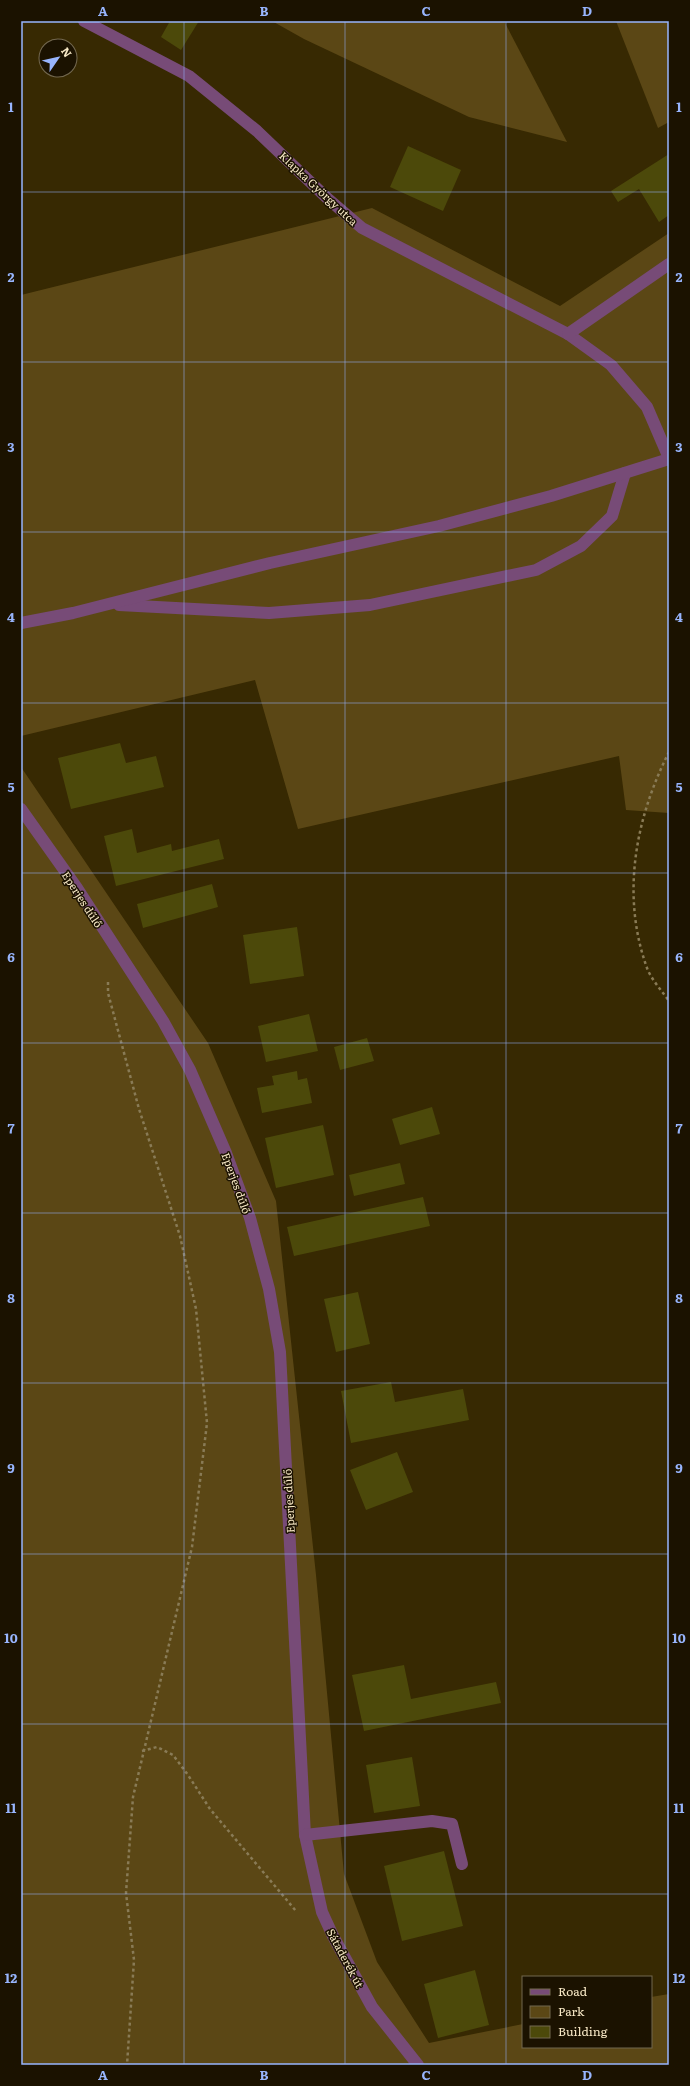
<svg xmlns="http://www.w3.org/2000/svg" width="690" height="2086" font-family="Literata,serif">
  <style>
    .green { fill: #5b4715 }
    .building { fill: #4c490a }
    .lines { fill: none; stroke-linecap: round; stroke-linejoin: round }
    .path { stroke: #897b56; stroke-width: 2.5; stroke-dasharray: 3 3; stroke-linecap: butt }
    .minor { stroke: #774b77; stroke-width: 12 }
    .grid { fill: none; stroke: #98b5fd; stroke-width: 1; stroke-opacity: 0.55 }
    .labels { text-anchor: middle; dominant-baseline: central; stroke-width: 3; stroke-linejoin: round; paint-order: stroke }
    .street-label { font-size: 11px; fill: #f7e8c5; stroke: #1b1200 }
    .neatline { fill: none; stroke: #98b5fd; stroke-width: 1.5 }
    .grid-label { font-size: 13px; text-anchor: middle; font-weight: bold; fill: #98b5fd }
  </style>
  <rect width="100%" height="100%" fill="#372902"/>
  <g class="green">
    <polygon points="272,21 504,21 567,142 469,117 304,39"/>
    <polygon points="616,21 669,21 669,122 658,128"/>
    <polygon points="372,208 560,306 669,233 669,813 626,810 619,756 298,829 255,680 21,736 21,295"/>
    <polygon points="21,767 208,1043 276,1201 316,1575 344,1874 377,1962 429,2043 523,2024 523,2047 651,2047 651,1997 669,1994 669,2065 21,2065"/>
  </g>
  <g class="building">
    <polygon points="170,21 199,21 181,50 161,37"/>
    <polygon points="408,146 461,170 443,211 390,187"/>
    <polygon points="669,154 669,215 659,222 639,189 618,202 611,191"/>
    <polygon points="120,743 126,763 156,756 164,787 71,809 58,758"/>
    <polygon points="132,829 137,853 171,844 172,851 219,839 224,859 116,886 104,836"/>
    <polygon points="212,884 218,907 143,928 137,904"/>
    <polygon points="297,927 304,976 250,984 243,935"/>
    <polygon points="309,1014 318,1051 266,1062 258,1026"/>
    <polygon points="367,1038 374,1061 340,1070 334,1047"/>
    <polygon points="297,1071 298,1080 307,1078 312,1103 262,1113 257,1088 274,1085 272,1076"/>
    <polygon points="432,1107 440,1134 400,1145 392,1119"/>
    <polygon points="323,1125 334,1175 276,1188 265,1138"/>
    <polygon points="400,1163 405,1184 354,1196 349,1175"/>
    <polygon points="423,1197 430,1226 294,1256 287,1227"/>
    <polygon points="358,1292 370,1344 336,1352 324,1299"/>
    <polygon points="391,1382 395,1402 463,1389 469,1420 351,1443 341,1391"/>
    <polygon points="397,1452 413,1492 366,1510 350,1470"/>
    <polygon points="404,1665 411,1699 496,1682 501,1703 364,1731 352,1675"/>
    <polygon points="412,1757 420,1806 374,1813 366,1765"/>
    <polygon points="444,1851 463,1926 402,1941 384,1866"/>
    <polygon points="475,1970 489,2025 438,2038 424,1984"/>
  </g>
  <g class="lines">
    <g class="path">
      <path d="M 669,752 C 635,819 621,896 647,968 C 651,979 662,991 669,1001"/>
      <polyline points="108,982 108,993 139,1109 180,1236 196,1309 207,1423 192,1547 133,1797 126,1893 134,1960 127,2065"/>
      <polyline points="142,1751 157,1747 173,1755 188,1775 210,1809 296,1911"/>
    </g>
    <g class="minor">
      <polyline points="84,21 189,76 257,131 327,198 362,228 568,334 611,365 647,407 669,458"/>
      <polyline points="568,334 669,264"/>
      <polyline points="119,605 269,613 370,605 536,570 581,546 612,516 625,473"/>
      <polyline points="21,623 73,613 270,563 439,526 551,496 669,459"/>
      <polyline points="21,809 77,888 163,1021 190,1070 226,1153 250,1218 269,1289 280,1352 305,1835 322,1912 333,1936 372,2007 418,2065"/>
      <polyline points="305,1835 432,1821 452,1824 462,1864"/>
    </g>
  </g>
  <path class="grid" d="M 184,21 L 184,2065M 345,21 L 345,2065M 506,21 L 506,2065M 21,192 L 669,192M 21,362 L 669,362M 21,532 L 669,532M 21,703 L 669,703M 21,873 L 669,873M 21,1043 L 669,1043M 21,1213 L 669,1213M 21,1383 L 669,1383M 21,1554 L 669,1554M 21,1724 L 669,1724M 21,1894 L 669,1894"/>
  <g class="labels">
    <g class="street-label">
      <text transform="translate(319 188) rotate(43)">Klapka György utca</text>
      <text transform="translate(83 899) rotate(57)">Eperjes dűlő</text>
      <text transform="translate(237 1183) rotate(70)">Eperjes dűlő</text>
      <text transform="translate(288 1501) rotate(-93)">Eperjes dűlő</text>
      <text transform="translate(346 1958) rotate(62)">Sátaderék út</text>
    </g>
  </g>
  <rect width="690" height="2086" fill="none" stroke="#1b1200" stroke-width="44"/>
  <rect x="522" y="1976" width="130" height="72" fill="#1b1200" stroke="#73684f"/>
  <rect x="530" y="1989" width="20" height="6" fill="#774b77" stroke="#73684f"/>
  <text x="558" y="1996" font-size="12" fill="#f7e8c5">Road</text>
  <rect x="530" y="2006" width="20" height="12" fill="#5b4715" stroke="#73684f"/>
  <text x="558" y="2016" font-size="12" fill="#f7e8c5">Park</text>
  <rect x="530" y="2026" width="20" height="12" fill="#4c490a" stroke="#73684f"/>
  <text x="558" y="2036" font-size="12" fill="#f7e8c5">Building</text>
  <g transform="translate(58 58) rotate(56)"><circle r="19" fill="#1b1200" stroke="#73684f"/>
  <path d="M0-3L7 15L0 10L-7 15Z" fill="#98b5fd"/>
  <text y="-6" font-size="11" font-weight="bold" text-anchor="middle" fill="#f7e8c5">N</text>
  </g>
  <rect x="22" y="22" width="646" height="2042" class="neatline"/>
  <g class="grid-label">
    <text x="103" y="16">A</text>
    <text x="264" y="16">B</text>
    <text x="426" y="16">C</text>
    <text x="587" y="16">D</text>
    <text x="11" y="112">1</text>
    <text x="679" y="112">1</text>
    <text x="11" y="282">2</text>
    <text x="679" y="282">2</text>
    <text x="11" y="452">3</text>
    <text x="679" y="452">3</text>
    <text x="11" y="622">4</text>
    <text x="679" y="622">4</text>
    <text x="11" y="792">5</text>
    <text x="679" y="792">5</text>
    <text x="11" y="962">6</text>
    <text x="679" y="962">6</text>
    <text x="11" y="1133">7</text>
    <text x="679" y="1133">7</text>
    <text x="11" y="1303">8</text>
    <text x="679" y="1303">8</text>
    <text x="11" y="1473">9</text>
    <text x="679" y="1473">9</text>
    <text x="11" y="1643">10</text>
    <text x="679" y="1643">10</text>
    <text x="11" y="1813">11</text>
    <text x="679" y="1813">11</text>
    <text x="11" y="1983">12</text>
    <text x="679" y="1983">12</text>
    <text x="103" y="2080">A</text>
    <text x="264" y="2080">B</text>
    <text x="426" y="2080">C</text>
    <text x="587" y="2080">D</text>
  </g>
</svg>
